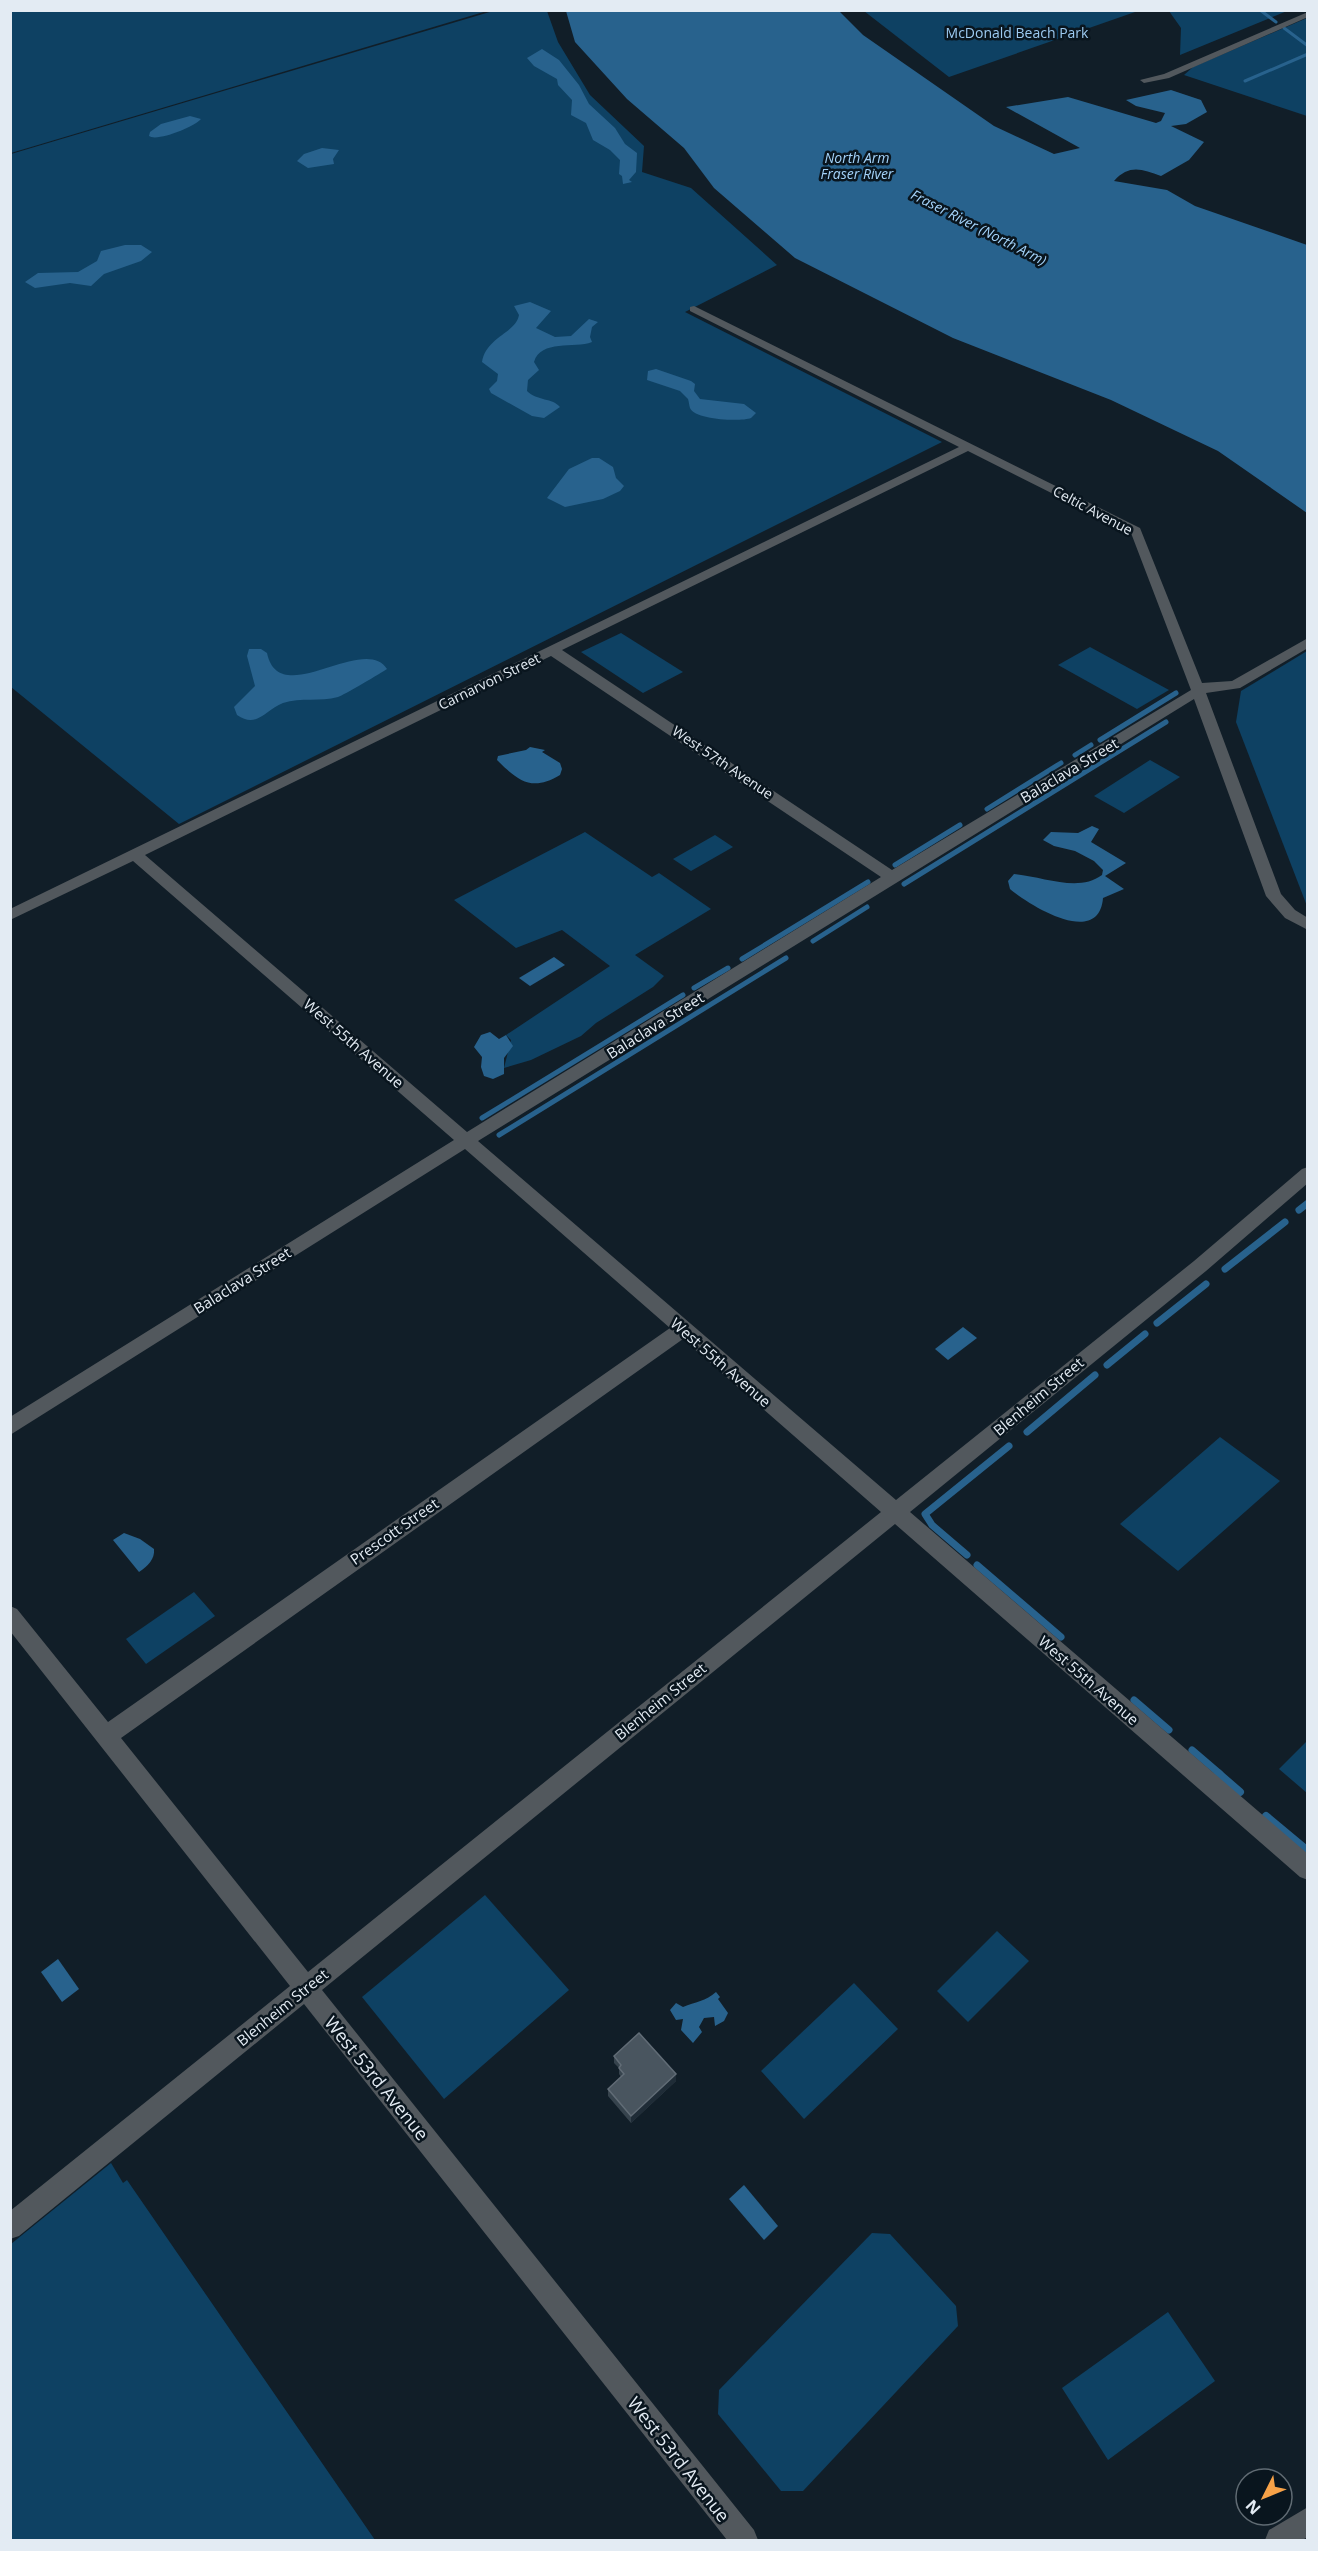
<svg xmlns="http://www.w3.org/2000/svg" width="1318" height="2551" font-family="'Open Sans',sans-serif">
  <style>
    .green { fill: #0e4163 }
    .water { fill: #28628d }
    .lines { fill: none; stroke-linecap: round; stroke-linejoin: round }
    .stream-far3 { stroke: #28628d; stroke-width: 3 }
    .stream-far2 { stroke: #28628d; stroke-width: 5 }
    .stream-far1 { stroke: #28628d; stroke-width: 7 }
    .stream { stroke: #28628d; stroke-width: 8 }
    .minor { fill: #52585d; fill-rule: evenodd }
    .wall { fill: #36434d }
    .shaded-wall { fill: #1f2c37 }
    .building { fill: #49555f; stroke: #616c76; stroke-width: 1.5 }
    .labels { text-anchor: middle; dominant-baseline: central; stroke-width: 5; stroke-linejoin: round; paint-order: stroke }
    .far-park-label { font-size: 14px; fill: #9ccaf1; stroke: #09151e }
    .far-water-label { font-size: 14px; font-style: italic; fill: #a4d3fa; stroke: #09151e }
    .far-street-label { font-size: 14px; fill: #e3ebf3; stroke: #09151e }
    .street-label { font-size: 15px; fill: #e3ebf3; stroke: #09151e }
    .near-street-label { font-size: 18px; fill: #e3ebf3; stroke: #09151e }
  </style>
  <rect width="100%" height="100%" fill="#111e28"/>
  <g class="green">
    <polygon points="11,10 487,10 487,11 11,153"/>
    <polygon points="493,11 547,11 558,42 590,95 644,146 642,172 691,188 777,265 685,312 942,442 179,824 11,687 11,154"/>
    <polygon points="1133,11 1135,12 949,77 864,11"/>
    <polygon points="1169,11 1287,11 1180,55 1181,28"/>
    <polygon points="1307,18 1307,116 1184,75 1193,67"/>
    <polygon points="621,633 683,672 643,693 581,652"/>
    <polygon points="1090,647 1169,690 1137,709 1058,665"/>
    <polygon points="1307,651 1307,906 1236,722 1241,691"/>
    <polygon points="1150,760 1180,777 1124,813 1094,796"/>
    <polygon points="585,832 652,877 659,873 711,909 635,955 664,976 653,987 596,1023 581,1036 531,1060 504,1068 511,1040 506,1035 610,966 562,930 516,948 454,900"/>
    <polygon points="715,835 733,847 691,871 673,859"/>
    <polygon points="1220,1437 1280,1481 1178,1571 1120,1524"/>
    <polygon points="194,1592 215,1616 146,1664 126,1639"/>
    <polygon points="1307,1741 1307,1793 1279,1769"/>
    <polygon points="485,1895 569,1990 444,2099 362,1997"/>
    <polygon points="997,1931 1029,1961 968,2022 937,1991"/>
    <polygon points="854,1983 898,2029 804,2119 761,2071"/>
    <polygon points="111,2163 123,2183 127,2180 375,2540 11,2540 11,2244"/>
    <polygon points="872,2233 890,2234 956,2306 958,2326 803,2491 781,2491 718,2414 719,2390"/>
    <polygon points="1168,2312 1215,2381 1108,2460 1062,2388"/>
  </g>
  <g class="water">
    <path d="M 566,11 L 839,11 L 863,35 L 994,126 L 1054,154 L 1080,148 L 1006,107 L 1068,97 L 1156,123 L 1161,121 L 1165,113 L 1136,106 L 1126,100 L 1171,90 L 1201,100 L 1207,112 L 1186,124 L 1171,126 L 1204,142 L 1189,160 L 1161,176 C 1142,169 1129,164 1114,181 L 1167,190 L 1195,206 L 1307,245 L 1307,513 L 1218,451 L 1111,400 L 953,338 L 795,258 L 714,188 L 684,148 L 627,99 L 575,42 Z"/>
    <polygon points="542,49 559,60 579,85 589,104 615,128 625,144 637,153 636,172 629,180 632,182 623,184 622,176 619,174 620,160 610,150 593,140 586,123 571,115 572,100 558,85 557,79 534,66 527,58"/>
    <path d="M 190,116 L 201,119 C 194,127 157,142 149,136 L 150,132 L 161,124 Z"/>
    <polygon points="322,148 339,150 333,159 334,164 308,168 297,161 304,154"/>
    <polygon points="125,245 141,245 152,252 141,261 104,274 91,286 70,283 35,288 25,282 38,273 78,272 97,261 101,251"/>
    <path d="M 530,302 L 551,311 L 536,328 L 555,337 L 571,336 L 589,319 L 598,322 L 592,327 L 590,337 L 592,342 C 574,349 541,339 534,362 L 539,370 L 528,380 L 527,391 C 537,401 553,398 560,407 L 544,418 L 532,416 L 491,393 L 489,389 L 497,381 L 498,374 L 482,362 C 486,337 516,333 519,315 L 514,306 Z"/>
    <path d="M 656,369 L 691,381 L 695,384 L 694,391 L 700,399 L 744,404 L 756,413 L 751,418 C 741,422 695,420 690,408 C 689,405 689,402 688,399 L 680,391 L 647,380 L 648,371 Z"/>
    <polygon points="592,458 599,458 613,467 616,478 624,486 620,491 603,499 565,507 547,498 569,469"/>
    <path d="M 249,649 L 261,649 L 267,653 C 279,711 364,633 387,669 C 383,672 342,696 338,697 C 320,702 301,697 283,703 C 265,710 257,729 237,715 L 234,707 L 255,686 L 247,656 Z"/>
    <path d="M 530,747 L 545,750 L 542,752 L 560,763 L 562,769 L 560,775 C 532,792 518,781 497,760 L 498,756 L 526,750 Z"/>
    <path d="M 1092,826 L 1099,829 L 1091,842 L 1126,863 L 1105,876 L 1124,889 L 1103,898 C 1099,948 1030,906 1010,889 L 1008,881 L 1014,874 C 1042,876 1078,893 1102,875 L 1103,870 L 1094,861 L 1075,851 L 1054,846 L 1043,840 L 1051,832 L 1078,833 Z"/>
    <polygon points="554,957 565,965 530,986 519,978"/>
    <polygon points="490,1032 499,1039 506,1035 513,1046 504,1058 504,1074 493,1079 484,1076 481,1067 482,1057 474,1047 481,1035"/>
    <polygon points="963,1327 977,1338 948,1360 935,1349"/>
    <path d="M 124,1533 L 140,1539 L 154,1549 C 155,1559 148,1566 139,1572 L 113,1540 Z"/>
    <polygon points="58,1959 79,1989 62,2002 41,1972"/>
    <path d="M 716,1992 L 720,1997 L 718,1999 L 728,2013 L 724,2021 L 715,2026 L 714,2017 L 704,2018 L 699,2027 L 702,2032 L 693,2043 L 681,2030 L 683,2019 L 676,2020 L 670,2010 L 676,2003 L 683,2007 C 695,2002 706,2001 716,1992 Z"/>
    <polygon points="744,2185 778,2226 764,2240 729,2199"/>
  </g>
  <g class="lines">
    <g class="stream-far3">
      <polyline points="1260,10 1276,22"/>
      <polyline points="1284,28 1308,46"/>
      <polyline points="1245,81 1308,54"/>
    </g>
    <g class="stream-far2">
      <polyline points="1100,740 1176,693"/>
      <polyline points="1075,755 1091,745"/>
      <polyline points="987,809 1061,763"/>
      <polyline points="895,865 960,825"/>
      <polyline points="904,884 1166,722"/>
      <polyline points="813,941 867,907"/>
      <polyline points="742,959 868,882"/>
      <polyline points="694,988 728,968"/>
      <polyline points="482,1118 683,995"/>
      <polyline points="499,1135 786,958"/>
    </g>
    <g class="stream-far1">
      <polyline points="1299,1210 1308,1203"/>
      <polyline points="1225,1269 1285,1222"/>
      <polyline points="1157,1323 1206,1284"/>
      <polyline points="1107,1365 1145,1334"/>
      <polyline points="1027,1432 1095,1375"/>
      <polyline points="967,1555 932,1525 925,1514 1009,1446"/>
      <polyline points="977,1565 1061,1637"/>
      <polyline points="1134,1700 1169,1730"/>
      <polyline points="1192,1750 1220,1774"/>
    </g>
    <g class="stream">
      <polyline points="1218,1773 1240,1792"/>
      <polyline points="1266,1816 1308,1851"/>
    </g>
    <g class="minor">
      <polygon points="1308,12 1308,17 1169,78 1144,83 1140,80 1164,74"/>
      <path d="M 694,306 L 1140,528 L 1202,683 L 1232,681 L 1308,638 L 1308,648 L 1240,688 L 1206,693 L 1281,894 L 1295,910 L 1308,918 L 1308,930 L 1285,918 L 1266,896 L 1194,699 L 478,1141 L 896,1500 L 1194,1261 L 1302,1169 L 1308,1167 L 1308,1183 L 1206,1271 L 910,1512 L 1308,1854 L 1308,1880 L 1300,1877 L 895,1524 L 322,1990 L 754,2530 L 758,2540 L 727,2540 L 304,2004 L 19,2236 L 10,2239 L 10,2211 L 290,1986 L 10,1631 L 10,1606 L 17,1609 L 108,1722 L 670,1328 L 465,1149 L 10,1435 L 10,1417 L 454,1140 L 133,861 L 10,920 L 10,909 L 959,447 L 690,311 L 690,307 ZM 968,451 L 1131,533 L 1191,690 L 892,870 L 562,650 ZM 551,656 L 881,877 L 467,1132 L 145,855 ZM 683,1339 L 881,1512 L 308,1972 L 121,1738 Z"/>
      <polygon points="1308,2507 1308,2537 1302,2540 1265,2540 1269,2530"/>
    </g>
  </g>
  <polygon class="wall" points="614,2056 676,2074 676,2081 631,2123 608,2096 608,2089 621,2077 619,2074 619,2068 614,2063"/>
  <polygon class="shaded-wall" points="676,2074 676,2081 631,2123 631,2116"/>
  <polygon class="building" points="639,2033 676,2074 631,2116 608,2089 624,2074 619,2068 621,2065 614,2056"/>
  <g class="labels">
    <g class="far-park-label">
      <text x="1017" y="32">McDonald Beach Park</text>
    </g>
    <g class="far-water-label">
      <text x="857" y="157">North Arm<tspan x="857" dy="16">Fraser River</tspan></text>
      <text transform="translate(979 227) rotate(27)">Fraser River (North Arm)</text>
    </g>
    <g class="far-street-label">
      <text transform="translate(1093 510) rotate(28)">Celtic Avenue</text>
      <text transform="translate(489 681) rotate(-26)">Carnarvon Street</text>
      <text transform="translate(723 762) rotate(34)">West 57th Avenue</text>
    </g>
    <g class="street-label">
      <text transform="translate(1069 770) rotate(-31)">Balaclava Street</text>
      <text transform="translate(655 1025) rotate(-32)">Balaclava Street</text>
      <text transform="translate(354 1043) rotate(41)">West 55th Avenue</text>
      <text transform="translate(242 1280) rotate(-32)">Balaclava Street</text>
      <text transform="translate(721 1362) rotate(41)">West 55th Avenue</text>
      <text transform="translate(1038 1396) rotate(-40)">Blenheim Street</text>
      <text transform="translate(394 1531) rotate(-35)">Prescott Street</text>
      <text transform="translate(1089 1680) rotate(41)">West 55th Avenue</text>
      <text transform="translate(660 1701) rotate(-39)">Blenheim Street</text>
      <text transform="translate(282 2007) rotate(-39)">Blenheim Street</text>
    </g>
    <g class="near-street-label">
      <text transform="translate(377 2078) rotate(51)">West 53rd Avenue</text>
      <text transform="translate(679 2459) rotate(52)">West 53rd Avenue</text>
    </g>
  </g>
  <rect width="1318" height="2551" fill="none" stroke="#e3ebf3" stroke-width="24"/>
  <g transform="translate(1264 2497) rotate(227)"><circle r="28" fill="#09151e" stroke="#606b73" stroke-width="1.5"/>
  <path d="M0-4.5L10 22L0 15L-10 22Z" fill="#f7a248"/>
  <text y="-9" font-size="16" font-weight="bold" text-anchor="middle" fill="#e3ebf3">N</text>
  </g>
</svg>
